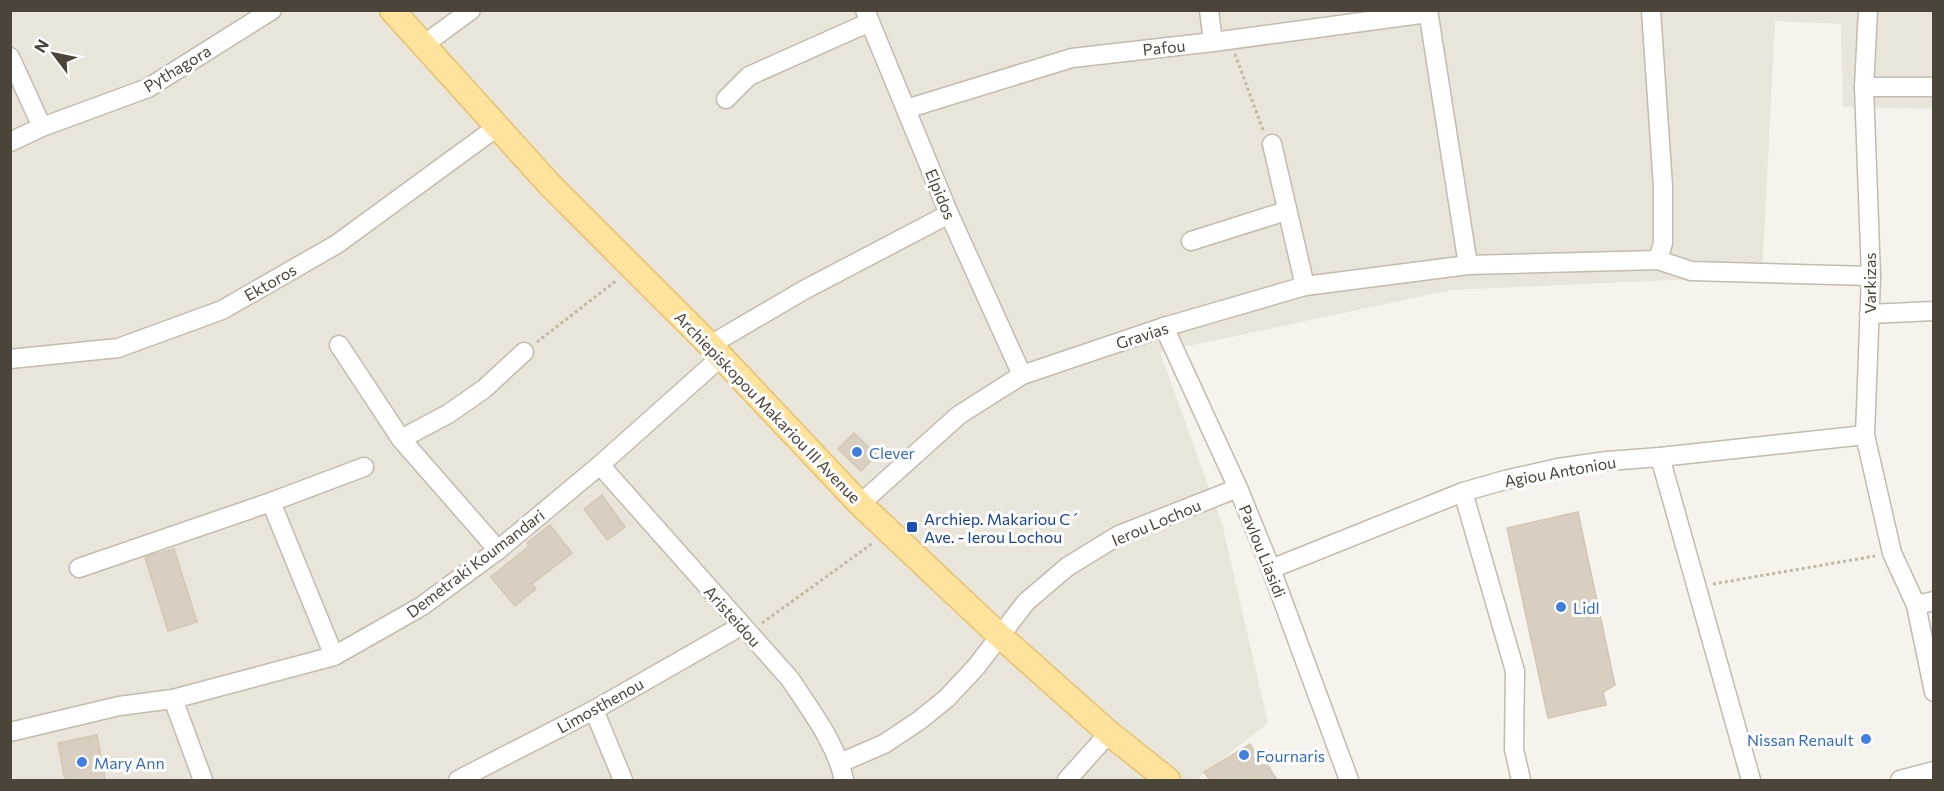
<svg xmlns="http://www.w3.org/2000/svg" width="1944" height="791" font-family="Commissioner,sans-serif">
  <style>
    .residential { fill: #eae5da }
    .building { fill: #d8cfc1; stroke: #d3c7b4; stroke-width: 1.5 }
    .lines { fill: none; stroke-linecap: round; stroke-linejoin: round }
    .minor-casing { stroke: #c2bbae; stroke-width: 21 }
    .major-casing { stroke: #e6c16a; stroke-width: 27 }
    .path { stroke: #c4b79f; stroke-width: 3; stroke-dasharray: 3 3; stroke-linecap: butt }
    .minor { stroke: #fff; stroke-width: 18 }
    .major { stroke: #ffe39c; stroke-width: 24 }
    .shop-dot { fill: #3f7fe0; stroke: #fff; stroke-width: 2 }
    .transit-dot { fill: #1a4fb4; stroke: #fff; stroke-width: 2 }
    .labels { text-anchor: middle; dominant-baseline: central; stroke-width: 6; stroke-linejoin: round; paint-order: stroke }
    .street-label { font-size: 16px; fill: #4b4439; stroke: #fff }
    .shop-label { font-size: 16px; fill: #366cbe; stroke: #fff; text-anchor: start }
    .transit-label { font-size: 16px; fill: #164399; stroke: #fff; text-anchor: start }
  </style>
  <rect width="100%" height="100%" fill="#f6f3ec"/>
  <polygon class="residential" points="10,11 1933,11 1933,109 1843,107 1841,24 1775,21 1762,276 1451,290 1160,352 1222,524 1268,723 1196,780 11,780"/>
  <g class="building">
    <polygon points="854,433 877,455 861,471 838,449"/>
    <polygon points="602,495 625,527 607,540 584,509"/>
    <polygon points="1578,512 1615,685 1603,692 1606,705 1548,718 1507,528"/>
    <polygon points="550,525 572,553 532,584 536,589 515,606 491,577 529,546 527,543"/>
    <polygon points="174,549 197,622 168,631 145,557"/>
    <polygon points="97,735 105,780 65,780 58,743"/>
    <polygon points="1250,744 1263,766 1267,764 1277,780 1210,780 1204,772"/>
  </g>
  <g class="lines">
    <defs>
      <g id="minor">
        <polyline points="865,10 949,214 1022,375"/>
        <polyline points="1209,10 1213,42"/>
        <polyline points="1428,10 1468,265"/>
        <polyline points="1651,10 1663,186 1663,243 1658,260"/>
        <polyline points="1868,10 1864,87 1871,276 1865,435 1892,553 1916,605 1934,692"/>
        <polyline points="422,46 471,10"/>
        <polyline points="10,57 42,127"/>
        <polyline points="1864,87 1934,87"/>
        <polyline points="726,99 749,76 870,22"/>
        <polyline points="906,109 1072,58 1213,42 1428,13"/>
        <polyline points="10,142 42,127 148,88 272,10"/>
        <polyline points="1272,144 1305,286"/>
        <polyline points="1191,241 1286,211"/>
        <polyline points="1869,314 1934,311"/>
        <polyline points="1164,327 1238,488 1271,569 1349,780"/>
        <polyline points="339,345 401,439 498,550"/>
        <polyline points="710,345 804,290 949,214"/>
        <polyline points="10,359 118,348 222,310 337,244 497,127"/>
        <polyline points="401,439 448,414 484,389 524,352"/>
        <polyline points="1660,457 1751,780"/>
        <path d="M 600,465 L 790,679 C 811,711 836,743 844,780"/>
        <polyline points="1463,492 1515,671 1514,749 1521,780"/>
        <polyline points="271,502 334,656"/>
        <polyline points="860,504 959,415 1022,375 1164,327 1305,286 1468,265 1658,260 1691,271 1871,276"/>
        <polyline points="79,568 271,502 364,467"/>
        <polyline points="1271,569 1463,492 1505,480 1558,468 1607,461 1660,457 1865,435"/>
        <polyline points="1916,605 1934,601"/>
        <polyline points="173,699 203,780"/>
        <polyline points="594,710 623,780"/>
        <polyline points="10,732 119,706 173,699 334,656 422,606 498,550 600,465 721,357"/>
        <polyline points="840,763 884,744 920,720 947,698 976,667 1026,602 1067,567 1119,535 1238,488"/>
        <polyline points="458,780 594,710 741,626"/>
        <polyline points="1067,780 1109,733"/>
        <polyline points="1900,780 1934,771"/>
      </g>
      <polyline id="major" points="392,10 550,185 710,345 860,504 1000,636 1109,733 1168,780"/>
    </defs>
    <use href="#minor" class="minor-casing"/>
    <use href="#major" class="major-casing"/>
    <g class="path">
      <polyline points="1235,54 1263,130"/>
      <polyline points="537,342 617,280"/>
      <polyline points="1713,584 1875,556"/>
      <polyline points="762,623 873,543"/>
    </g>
    <use href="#minor" class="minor"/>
    <use href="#major" class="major"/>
  </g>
  <g class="shop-dot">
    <circle cx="857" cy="452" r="6"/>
    <circle cx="1561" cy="607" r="6"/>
    <circle cx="1866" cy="739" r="6"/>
    <circle cx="1244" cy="755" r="6"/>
    <circle cx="82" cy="762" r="6"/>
  </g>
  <rect class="transit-dot" x="906" y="521" width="12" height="12" rx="3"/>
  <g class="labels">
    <g class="street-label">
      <text transform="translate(1164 47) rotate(-6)">Pafou</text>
      <text transform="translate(177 68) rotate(-31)">Pythagora</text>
      <text transform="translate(941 194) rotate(67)">Elpidos</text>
      <text transform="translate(270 282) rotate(-30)">Ektoros</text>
      <text transform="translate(1869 283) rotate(-90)">Varkizas</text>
      <text transform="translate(1142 335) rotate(-18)">Gravias</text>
      <text transform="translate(768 407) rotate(46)">Archiepiskopou Makariou III Avenue</text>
      <text transform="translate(1560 471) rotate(-10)">Agiou Antoniou</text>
      <text transform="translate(1156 522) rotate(-23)">Ierou Lochou</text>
      <text transform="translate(1263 551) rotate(68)">Pavlou Liasidi</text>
      <text transform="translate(475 563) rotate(-37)">Demetraki Koumandari</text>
      <text transform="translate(733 616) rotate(48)">Aristeidou</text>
      <text transform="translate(600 705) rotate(-29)">Limosthenou</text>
    </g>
    <g class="shop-label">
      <text x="869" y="452">Clever</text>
      <text x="1573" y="607">Lidl</text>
      <text x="1854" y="739" text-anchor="end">Nissan Renault</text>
      <text x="1256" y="755">Fournaris</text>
      <text x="94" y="762">Mary Ann</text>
    </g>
    <g class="transit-label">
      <text x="924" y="518">Archiep. Makariou C´<tspan x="924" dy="18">Ave. - Ierou Lochou</tspan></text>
    </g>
  </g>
  <rect width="1944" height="791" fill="none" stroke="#4b4439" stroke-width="24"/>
  <g transform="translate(54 54) rotate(302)" stroke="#ffffff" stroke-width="4.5" paint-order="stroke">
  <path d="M0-4.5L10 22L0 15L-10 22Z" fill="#4b4439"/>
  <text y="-9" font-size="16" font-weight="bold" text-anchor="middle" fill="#4b4439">N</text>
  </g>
</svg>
